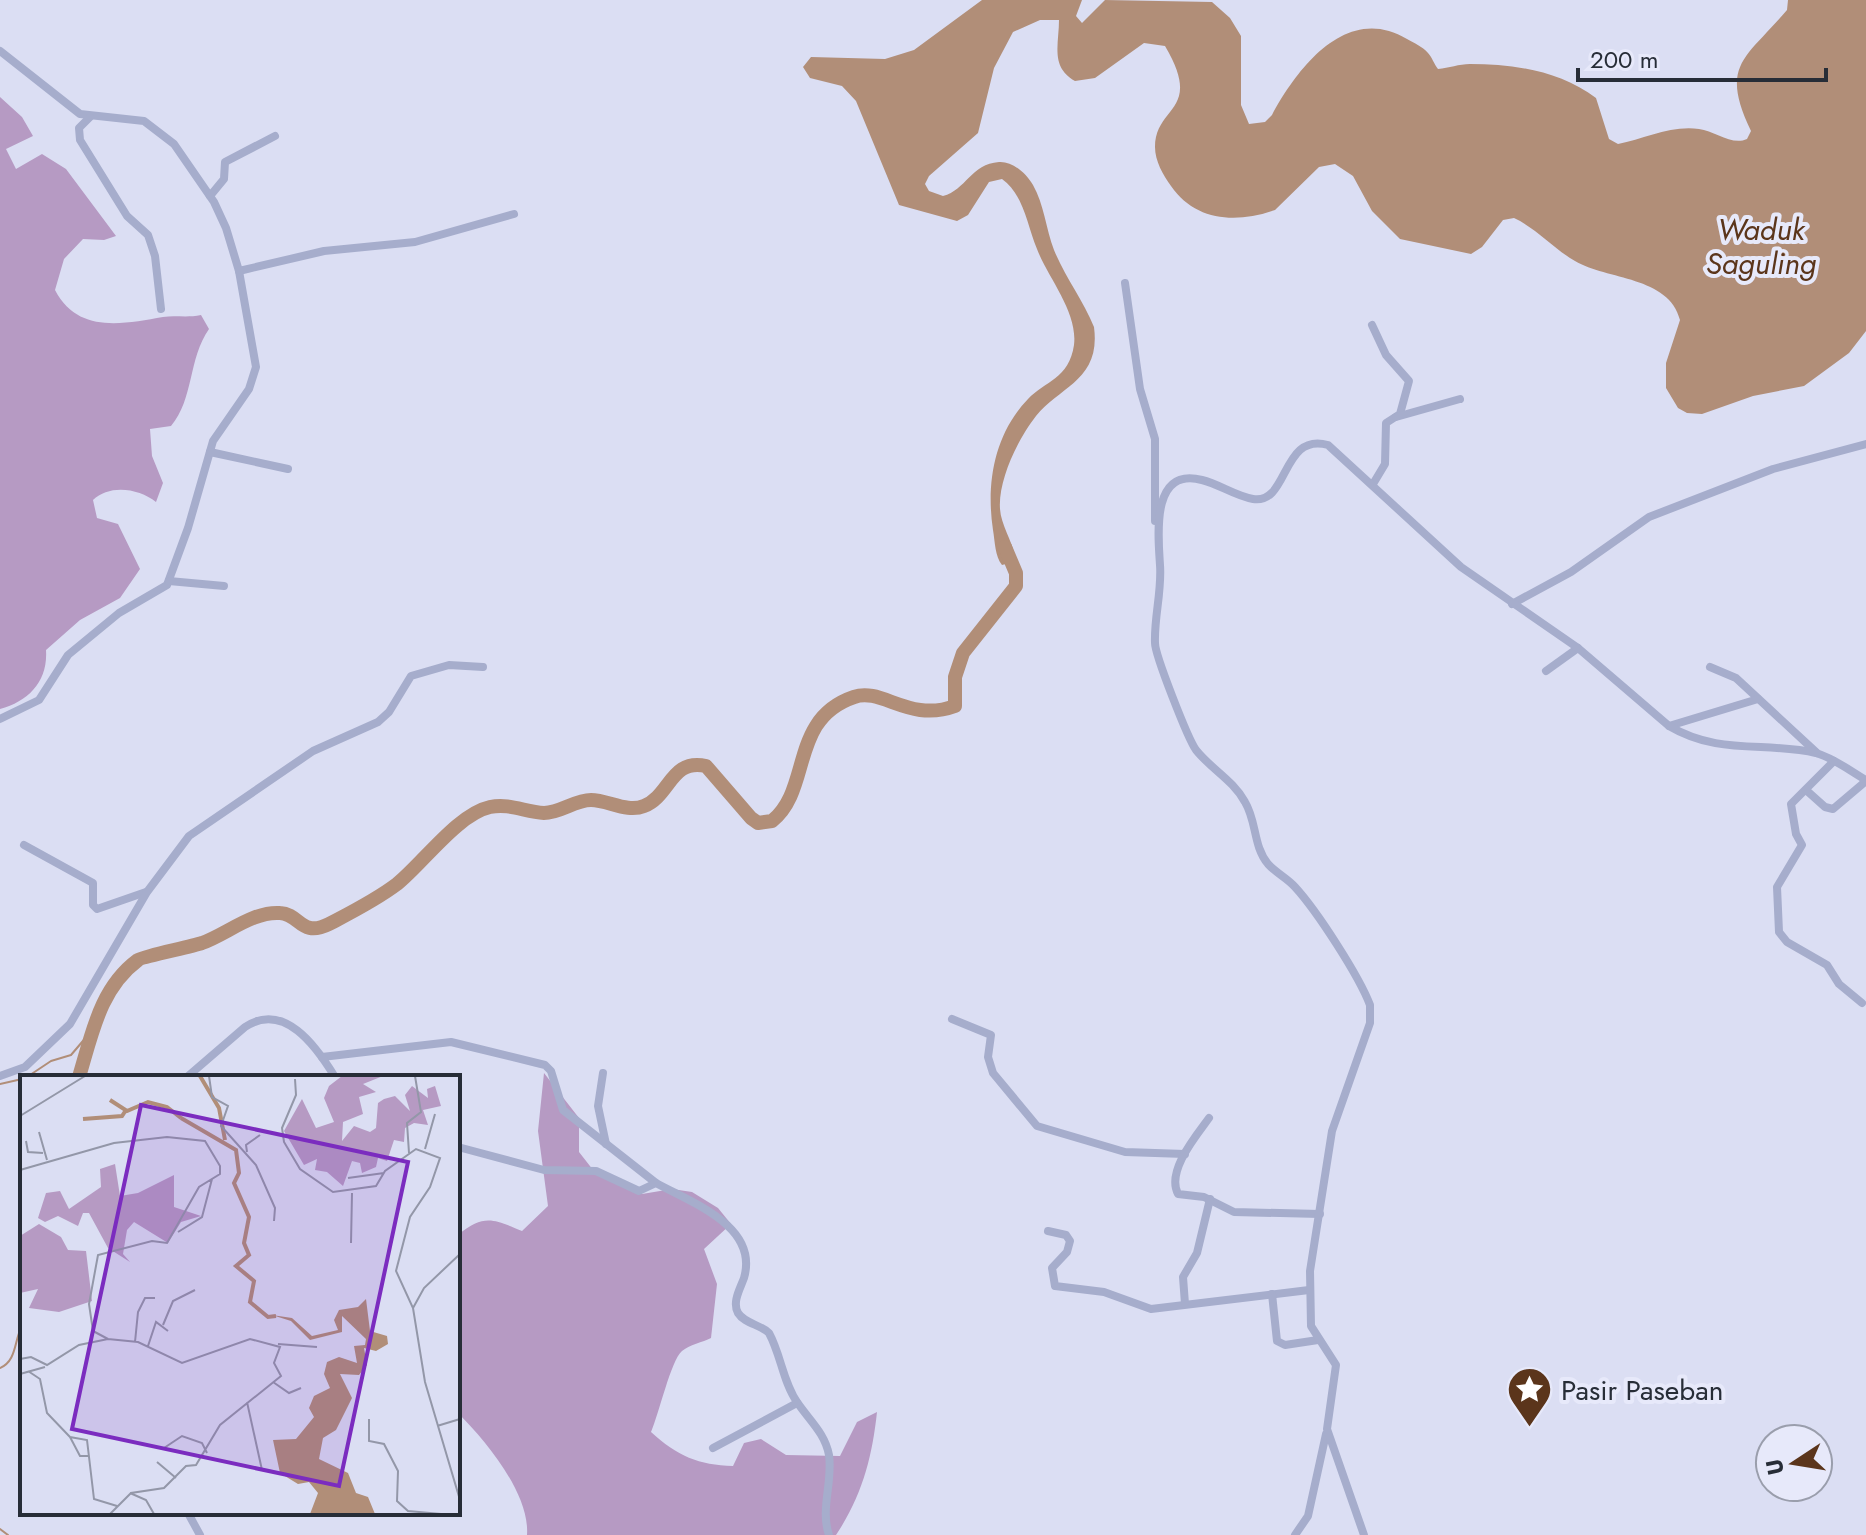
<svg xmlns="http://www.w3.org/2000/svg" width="1866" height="1535" font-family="Jost,sans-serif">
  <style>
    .green { fill: #b69ac3 }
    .water { fill: #b18e78 }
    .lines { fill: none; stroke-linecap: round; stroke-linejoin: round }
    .stream { stroke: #b18e78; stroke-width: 2 }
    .river { stroke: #b18e78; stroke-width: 14 }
    .minor { stroke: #a6adcc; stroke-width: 8 }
    .labels { text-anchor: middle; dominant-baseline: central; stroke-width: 8; stroke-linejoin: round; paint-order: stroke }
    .poi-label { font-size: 28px; fill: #272d37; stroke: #e7e9fa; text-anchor: start }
    .water-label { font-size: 30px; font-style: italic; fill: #5b351b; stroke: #e7e9fa }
    .inset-river { fill: none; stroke: #b18e78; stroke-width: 4 }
    .inset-road { fill: none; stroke: #9397a8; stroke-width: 2 }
    .view { fill: #7b2cbf; fill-opacity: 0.15; stroke: #7b2cbf; stroke-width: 4 }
    .inset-edge { fill: none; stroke: #272d37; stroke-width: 4 }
  </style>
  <rect width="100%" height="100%" fill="#dbdef3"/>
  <g class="green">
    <path d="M 0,97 L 22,117 L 33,136 L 6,149 L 16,169 L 42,154 L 66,169 L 116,236 L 104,240 L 83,239 L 64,259 L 55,290 C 78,334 123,324 163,317 C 175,315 187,318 201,315 L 209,329 C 188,359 194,399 171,426 L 150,429 L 152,456 L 163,483 L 156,502 C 139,488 109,484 93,500 L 97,518 L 118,524 L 140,569 L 120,598 L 80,620 L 46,650 C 48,681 29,701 0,709 Z"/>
    <path d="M 544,1073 L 579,1118 L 579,1152 L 597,1175 L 642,1194 L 672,1189 L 692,1192 L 718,1208 L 731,1224 L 704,1249 L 717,1284 L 711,1338 C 703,1342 689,1345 682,1351 C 671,1360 659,1414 651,1432 C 677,1456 699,1465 733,1466 L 744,1443 L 761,1439 L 786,1455 L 840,1456 L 857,1422 L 877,1412 C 872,1458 862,1496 836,1535 L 527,1535 C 530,1494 486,1441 458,1413 L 458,1235 C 484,1214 493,1219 522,1231 L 548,1206 L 538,1131 Z"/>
  </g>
  <path class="water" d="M 982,0 L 1082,0 L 1076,16 L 1082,23 L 1105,0 L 1212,2 L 1230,18 L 1241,36 L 1241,105 L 1249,124 L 1265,122 L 1272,115 C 1298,67 1347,3 1407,39 C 1414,43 1423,47 1428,53 C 1432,57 1434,64 1438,69 C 1449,68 1459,64 1470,64 C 1514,64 1560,71 1596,98 L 1609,139 L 1618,144 C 1644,139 1671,125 1699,129 C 1715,131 1732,146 1747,139 L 1751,131 C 1719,64 1746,59 1787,10 L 1788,0 L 1866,0 L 1866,331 L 1849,353 L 1804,386 L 1753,396 L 1702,414 L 1687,413 L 1678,408 L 1666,388 L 1666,363 L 1680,320 C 1669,276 1607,280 1575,261 C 1554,249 1536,228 1514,218 L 1503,220 L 1482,247 L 1471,254 L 1400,239 L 1372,211 L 1353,176 L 1335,164 L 1319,167 L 1275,210 C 1236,224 1195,221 1171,186 C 1163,175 1155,161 1155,147 C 1155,105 1204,112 1165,46 L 1144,43 L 1095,78 L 1075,81 C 1050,67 1059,44 1059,20 L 1040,20 L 1013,32 L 994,68 L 978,133 L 929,176 L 925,184 L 929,191 L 943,196 C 966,190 971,164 999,162 C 1012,161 1026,173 1033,185 C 1044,204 1046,229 1054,250 C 1065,277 1083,300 1094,327 C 1101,380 1060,386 1036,416 C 1018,439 998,480 1000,509 C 1001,525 1012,540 1015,557 L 1013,562 L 1002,565 C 995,556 995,542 993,530 C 986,484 994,434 1028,399 C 1045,381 1069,379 1074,345 C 1078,312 1048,278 1037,249 C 1027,225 1024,195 1002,179 L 989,182 L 968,215 L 957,221 L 899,205 L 856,101 L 842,86 L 810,78 L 803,67 L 811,57 L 885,59 L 914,50 Z"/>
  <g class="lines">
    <g class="stream">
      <polyline points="27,1077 51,1061 71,1055 94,1028"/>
      <polyline points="0,1084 22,1079"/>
      <path d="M 0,1368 C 17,1361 14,1340 22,1326"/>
      <polyline points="0,1529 8,1535"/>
    </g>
    <path class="river" d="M 79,1077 C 92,1034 100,988 138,960 C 141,957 190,947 202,943 C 227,934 253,911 280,913 C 300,914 301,938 329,924 C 352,912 376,900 397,884 C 423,863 458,814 490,807 C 510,803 525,812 544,813 C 560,813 575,800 591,800 C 608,800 627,813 644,806 C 670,796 671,758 706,766 L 751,818 L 758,823 L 772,821 C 812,789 789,719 854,697 C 882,687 909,723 955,706 L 955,677 L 963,653 L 1016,586 L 1016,573 L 1005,547"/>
    <g class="minor">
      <polyline points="0,51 80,114 144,121 174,144 214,202 226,228 239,271 256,367 249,389 213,441 188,528 167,585 119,613 68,655 39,700 0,719"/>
      <polyline points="90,117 79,128 80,140 127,216 148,235 155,256 161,309"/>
      <polyline points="210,196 224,179 225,162 275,136"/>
      <polyline points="239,271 324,251 415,242 514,214"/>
      <polyline points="1125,283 1140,389 1155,439 1155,521"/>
      <polyline points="1372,325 1386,355 1409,381 1400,414 1386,423 1385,464 1373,484"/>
      <polyline points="1396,417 1460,399"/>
      <polyline points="210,452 288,469"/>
      <polyline points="169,581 224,586"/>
      <polyline points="1512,604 1571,572 1649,517 1773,469 1866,444"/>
      <polyline points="1710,667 1736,678 1817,753"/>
      <polyline points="1546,671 1578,648"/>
      <polyline points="1669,726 1758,699"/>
      <polyline points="1834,761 1791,804 1796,834 1802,845 1777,887 1779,932 1787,942 1827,965 1839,984 1862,1003"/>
      <polyline points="1806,790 1825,807 1833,809 1866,781"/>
      <polyline points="24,845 93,883 93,905 97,909 146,892"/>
      <polyline points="952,1019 991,1035 988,1057 993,1073 1037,1126 1125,1152 1185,1154"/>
      <polyline points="322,1057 451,1042 545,1065 551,1071 563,1110 656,1183"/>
      <polyline points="603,1073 598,1106 606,1144"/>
      <polyline points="0,1076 25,1067 70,1024 147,892 189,836 313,751 378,722 389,712 411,676 449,665 483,667"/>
      <path d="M 187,1077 L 245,1027 C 284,1001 316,1046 335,1077"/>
      <path d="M 1209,1118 C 1196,1136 1166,1171 1178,1194 L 1204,1197 L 1234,1212 L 1320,1214"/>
      <path d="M 458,1147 L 544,1170 L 596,1171 L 639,1191 L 656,1183 C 692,1203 759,1226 744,1278 C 740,1289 732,1302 738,1313 C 745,1324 760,1324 769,1333 C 781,1355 783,1382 797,1402 C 809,1420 825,1433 829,1455 C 833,1482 820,1509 829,1535"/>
      <polyline points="1048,1231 1066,1235 1070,1241 1067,1252 1052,1268 1055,1286 1104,1292 1151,1309 1309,1290"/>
      <polyline points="1272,1294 1277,1341 1285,1345 1318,1340"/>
      <polyline points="1185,1304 1183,1277 1197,1253 1210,1199"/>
      <polyline points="713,1448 797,1403"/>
      <polyline points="188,1513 200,1535"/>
      <polyline points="1295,1535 1308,1516 1326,1434"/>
      <path d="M 1364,1535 L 1327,1429 L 1336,1365 L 1311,1326 L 1310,1271 L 1332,1131 L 1370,1023 L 1370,1005 C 1359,976 1317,911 1295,887 C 1287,878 1276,873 1268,864 C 1253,846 1257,822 1245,802 C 1233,780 1211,769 1196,750 C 1188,739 1155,655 1155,643 C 1154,617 1162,591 1160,565 C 1158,534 1151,467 1202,480 C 1219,484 1235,496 1253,499 C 1289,505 1281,432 1328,445 L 1461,567 L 1578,648 L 1669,726 C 1720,756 1765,741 1816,753 C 1834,758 1850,771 1866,780"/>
    </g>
  </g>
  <defs>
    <symbol id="sight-pin" viewBox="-11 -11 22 30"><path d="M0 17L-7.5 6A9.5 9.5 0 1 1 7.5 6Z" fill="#5b351b" stroke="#e7e9fa"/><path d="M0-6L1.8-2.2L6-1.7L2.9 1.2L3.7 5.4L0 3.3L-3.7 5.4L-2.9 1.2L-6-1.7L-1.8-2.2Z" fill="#fff"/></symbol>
  </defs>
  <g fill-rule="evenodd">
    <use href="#sight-pin" x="1504" y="1364" width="51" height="69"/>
  </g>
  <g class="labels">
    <g class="poi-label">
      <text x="1561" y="1390">Pasir Paseban</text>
    </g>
    <g class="water-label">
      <text x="1761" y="229">Waduk<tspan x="1761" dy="34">Saguling</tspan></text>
    </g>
  </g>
  <g transform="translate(20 1075)">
    <rect width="440" height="440" fill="#dbdef3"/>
    <path d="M 322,1 L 363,1 L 343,9 L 356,17 L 339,22 L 343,39 L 323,47 L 322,66 L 334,51 L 350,57 L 356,53 L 358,28 L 364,24 L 375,21 L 390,36 L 385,20 L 392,11 L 408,23 L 407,14 L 415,11 L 421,31 L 403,35 L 408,50 L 394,48 L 385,53 L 384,67 L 374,65 L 367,86 L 358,83 L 356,92 L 342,98 L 340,88 L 332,86 L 323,111 L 307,97 L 295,95 L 297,84 L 284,90 L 264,56 L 282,24 L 296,53 L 314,47 L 304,23 L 309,11 ZM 95,89 L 100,121 L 118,118 L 154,100 L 154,132 L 181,141 L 161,147 L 148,168 L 114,147 L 107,155 L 103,179 L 110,187 L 88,173 L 69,138 L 63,138 L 58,151 L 38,141 L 25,147 L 18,143 L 26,118 L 40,116 L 49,134 L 81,112 L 80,94 ZM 19,149 L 41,162 L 48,175 L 66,176 L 72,226 L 39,237 L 9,233 L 18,214 L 0,218 L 0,161 Z" fill="#b69ac3"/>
    <path d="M 346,224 L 350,256 L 367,261 L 368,269 L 356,276 L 344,273 L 347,290 L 339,300 L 320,299 L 332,323 L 316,355 L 303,363 L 299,384 L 328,398 L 336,418 L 348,422 L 355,439 L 290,439 L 298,418 L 289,407 L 278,409 L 260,398 L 253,365 L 276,364 L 294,342 L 289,333 L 294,321 L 310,313 L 304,299 L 307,287 L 319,282 L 337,288 L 334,271 L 345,270 L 346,264 L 322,241 L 322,257 L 290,265 L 271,246 L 252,240 L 272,243 L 292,261 L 318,255 L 314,245 L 319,235 L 338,232 Z" fill="#b18e78"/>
    <path class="inset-river" d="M 180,1 L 199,33 L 205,65M 90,25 L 107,36 L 128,27 L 147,32 L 161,43M 161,43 L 216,75 L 219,98 L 214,108 L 229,142 L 224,168 L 229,180 L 216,191 L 234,206 L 230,227 L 248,242 L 256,241M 63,44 L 102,41 L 106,35"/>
    <path class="inset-road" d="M 189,1 L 192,22 L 208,31 L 201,51 L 236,90 L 255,133 L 254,146M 245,1 L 310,1M 275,4 L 276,20 L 262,53 L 264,67 L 280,94 L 313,117 L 356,111 L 365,96 L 396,74 L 420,83 L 410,112 L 390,142 L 376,196 L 393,233 L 405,307 L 440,425M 0,41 L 65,1M 19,57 L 27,85M 6,66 L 8,77 L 23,78M 405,74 L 415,39M 227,77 L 226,70 L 240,60M 389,78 L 387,48 L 401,37 L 395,1M 0,95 L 94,68 L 147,62 L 185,66 L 200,91 L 200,99 L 179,112 L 147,168 L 132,166 L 78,180 L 69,229 L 73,256 L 88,264M 328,103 L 364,98M 158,157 L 182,142 L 192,104M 331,168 L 332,118M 393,233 L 404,213 L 440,179M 143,250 L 153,226 L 175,215M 115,267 L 118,237 L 125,223 L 135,223M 258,269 L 297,272M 128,271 L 136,247 L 148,256M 0,284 L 11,282 L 27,290 L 59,270 L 88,264 L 118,267 L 162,288 L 230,264 L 260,272 L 254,288 L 261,301 L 200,350 L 176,390 L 166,391 L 144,413 L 111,418 L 90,439M 8,296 L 20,304 L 27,338 L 50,362 L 67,365 L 74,424 L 97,431M 0,299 L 25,292M 253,307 L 269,318 L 281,313M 227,327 L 242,395M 349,344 L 349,366 L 364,369 L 378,396 L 377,426 L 388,436 L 421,439M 417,351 L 440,344M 50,362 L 60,381 L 68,381M 144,373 L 162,361 L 182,368 L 187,378M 137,387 L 156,403M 110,418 L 126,425 L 134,439"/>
    <path class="view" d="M 121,30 L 388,87 L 319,411 L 52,354 Z"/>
    <rect width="440" height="440" class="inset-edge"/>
  </g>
  <g transform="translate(1794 1463) rotate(258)"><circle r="38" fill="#e7e9fa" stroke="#9a9eac" stroke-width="2"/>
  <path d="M0-6L14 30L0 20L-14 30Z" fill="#5b351b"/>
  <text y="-12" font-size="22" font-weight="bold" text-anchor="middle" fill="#272d37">U</text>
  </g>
  <path d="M1578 68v12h248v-12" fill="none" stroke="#272d37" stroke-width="4"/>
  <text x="1590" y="68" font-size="24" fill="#272d37" stroke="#e7e9fa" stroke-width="6" paint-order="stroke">200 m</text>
</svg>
